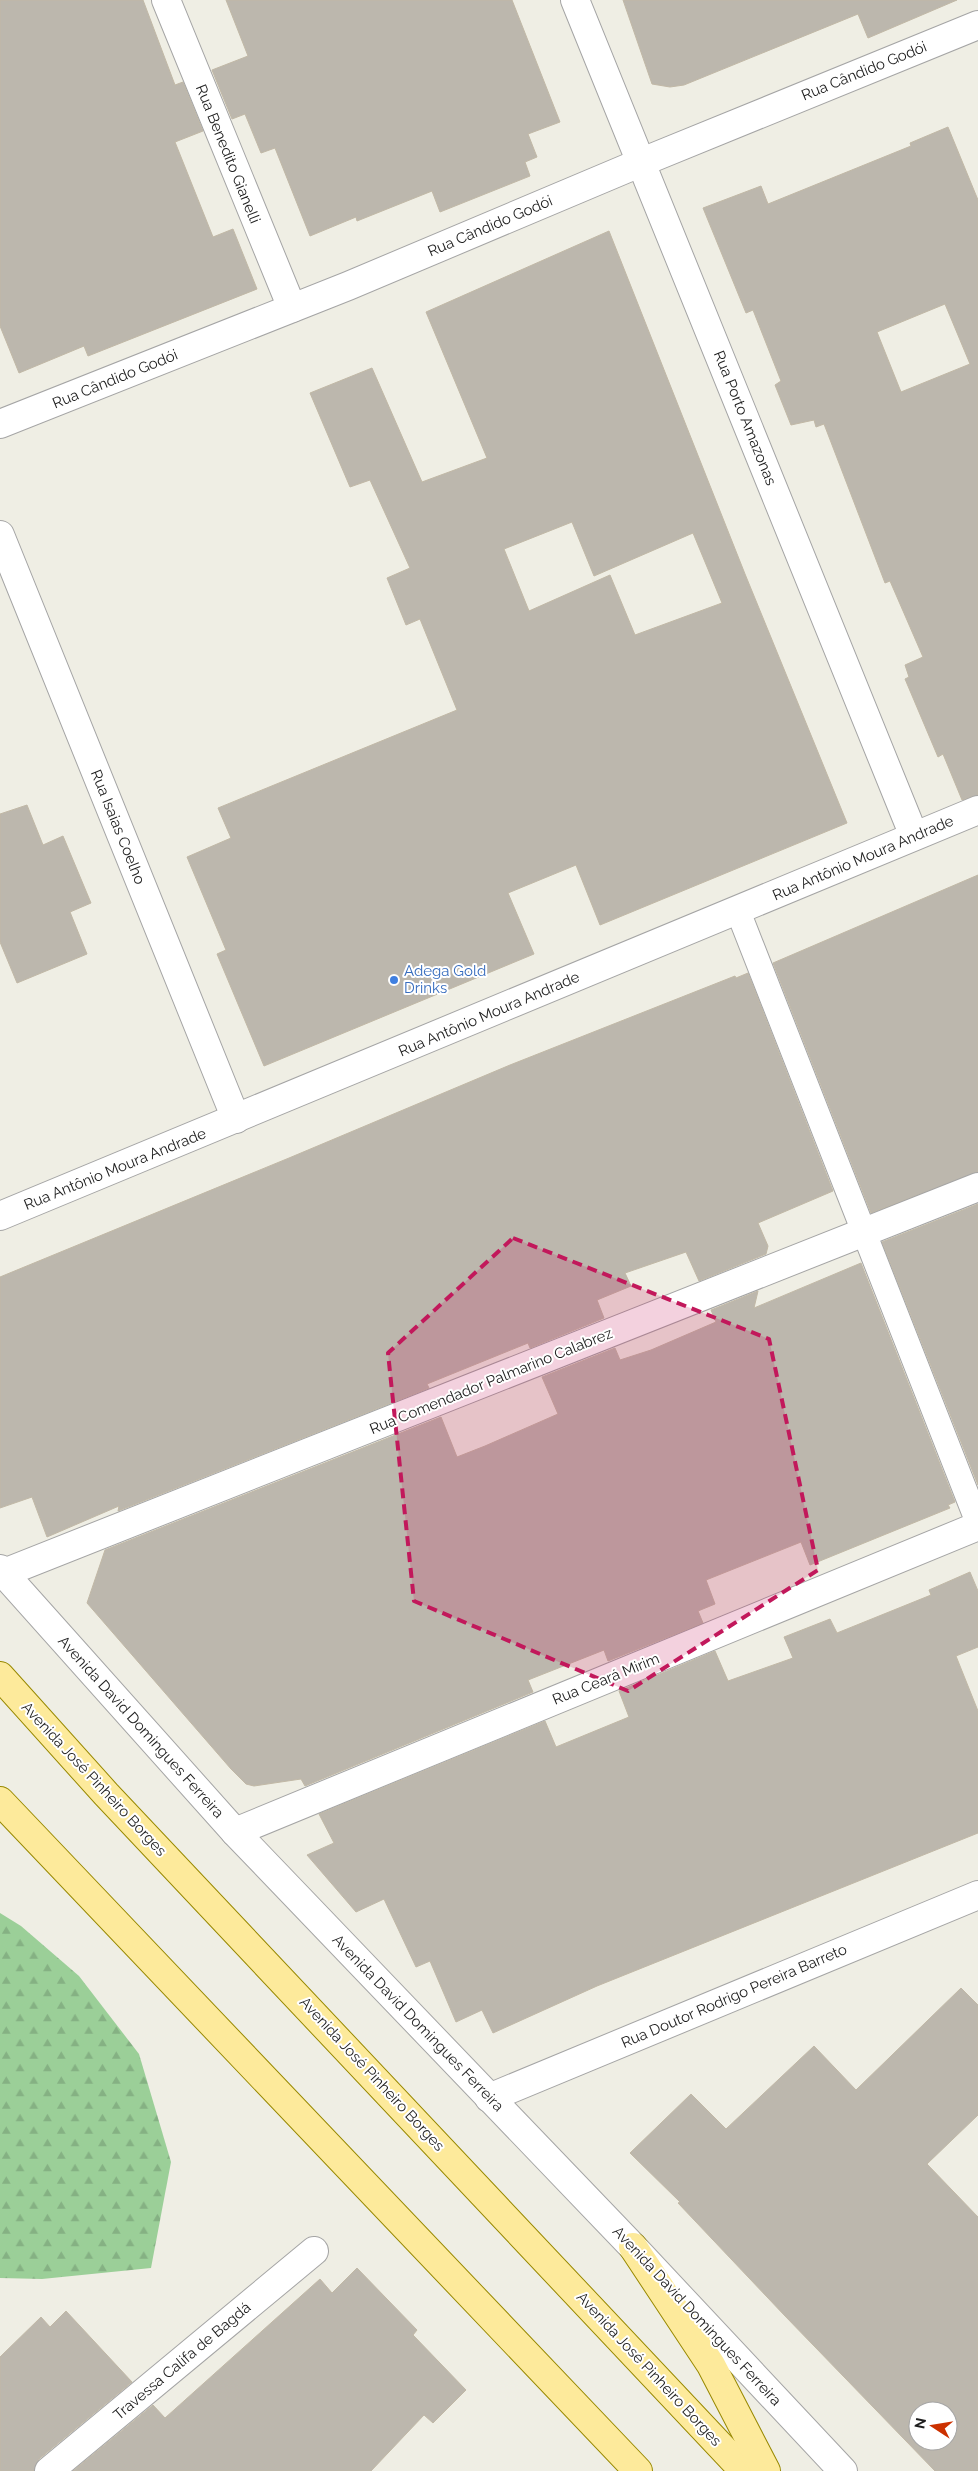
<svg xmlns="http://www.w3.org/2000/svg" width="978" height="2471" font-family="Raleway,sans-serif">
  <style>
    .forest { fill: url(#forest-firs) }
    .building { fill: #bcb7ad; stroke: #c1b8a6; fill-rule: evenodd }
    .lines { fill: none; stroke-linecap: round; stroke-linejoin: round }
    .service-casing { stroke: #a5a5a5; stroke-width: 26 }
    .minor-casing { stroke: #a5a5a5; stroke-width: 30 }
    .tertiary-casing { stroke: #a5a5a5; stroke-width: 30 }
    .primary-casing { stroke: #988900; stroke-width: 30 }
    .service { stroke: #fff; stroke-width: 24 }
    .minor { stroke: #fff; stroke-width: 28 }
    .tertiary { stroke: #fff; stroke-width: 28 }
    .primary { stroke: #fdea9b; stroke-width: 28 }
    .marked { fill: #c2185b; fill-opacity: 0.2; stroke: #c2185b; stroke-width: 4; stroke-dasharray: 10 6; stroke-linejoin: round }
    .shop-dot { fill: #3f7fe0; stroke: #fff; stroke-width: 2 }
    .labels { text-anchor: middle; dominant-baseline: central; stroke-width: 4; stroke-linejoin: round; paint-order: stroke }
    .street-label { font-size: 15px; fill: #1e1e1e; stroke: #fff }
    .shop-label { font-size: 15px; fill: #366cbe; stroke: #fff; text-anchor: start }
  </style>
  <defs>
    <pattern id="forest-firs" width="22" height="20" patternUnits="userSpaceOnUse" patternTransform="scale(1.25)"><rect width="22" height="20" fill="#9bcf98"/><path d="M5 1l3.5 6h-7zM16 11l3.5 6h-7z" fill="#85b183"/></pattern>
  </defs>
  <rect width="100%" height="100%" fill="#efeee4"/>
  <polygon class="forest" points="0,1913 21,1926 79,1976 139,2054 171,2162 151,2268 42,2279 0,2278"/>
  <g class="building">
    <polygon points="0,0 143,0 175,85 183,82 203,131 175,142 213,237 233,229 257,289 88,356 84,346 19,373 0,326"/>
    <polygon points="226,0 512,0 560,122 528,134 537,157 525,162 530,176 440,212 432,191 357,221 356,217 310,236 275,148 261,153 245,114 232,119 212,70 248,56"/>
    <polygon points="623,0 957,0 868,38 858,14 684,85 670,87 652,84"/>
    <path d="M 948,127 L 978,200 L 978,795 L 962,800 L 943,754 L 938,757 L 905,679 L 909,677 L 905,665 L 923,657 L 890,581 L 885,583 L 824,424 L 816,427 L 814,420 L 791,425 L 775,385 L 781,381 L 753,310 L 746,313 L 703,208 L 761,186 L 768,204 L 911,146 L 910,143 ZM 945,304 L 970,364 L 901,392 L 877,332 Z"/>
    <path d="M 609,231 L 745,574 L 847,823 L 600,925 L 576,865 L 508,893 L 534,954 L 264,1066 L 217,954 L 226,950 L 187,857 L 231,838 L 218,808 L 457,710 L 420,619 L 406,625 L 387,578 L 410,568 L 370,480 L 350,487 L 310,393 L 372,368 L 422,482 L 487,458 L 426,312 ZM 572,522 L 594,576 L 693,533 L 722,603 L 635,635 L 610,575 L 529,611 L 504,549 Z"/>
    <polygon points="27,805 43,845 63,836 91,903 70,912 87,954 17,983 0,942 0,814"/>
    <polygon points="978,875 978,1172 871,1213 773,963"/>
    <polygon points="748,973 833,1191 758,1223 768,1246 766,1254 699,1281 686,1252 625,1273 631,1286 597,1300 604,1318 530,1348 528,1343 427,1384 429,1388 118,1511 119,1506 47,1537 32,1497 0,1508 0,1277 289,1158 510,1065 735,976 736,978"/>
    <polygon points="978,1204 978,1485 882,1242"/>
    <polygon points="861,1263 955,1502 948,1505 950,1508 810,1565 801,1542 706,1580 715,1604 698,1611 703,1623 608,1661 604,1650 528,1680 533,1692 305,1786 301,1779 254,1786 246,1784 231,1769 87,1603 105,1550 441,1417 457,1457 485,1446 558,1414 542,1377 615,1348 620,1360 651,1350 716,1322 711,1310 758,1291 754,1308"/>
    <polygon points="970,1572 978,1591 978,1647 956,1656 978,1711 978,1833 597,1986 493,2033 482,2010 456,2022 430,1961 416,1967 384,1899 356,1912 307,1855 334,1843 319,1814 545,1721 556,1747 629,1717 619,1691 715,1651 728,1681 793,1658 784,1637 830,1619 837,1633 931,1595 929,1590"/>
    <path d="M 961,1988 L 978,2005 L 978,2115 L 927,2164 L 978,2217 L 978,2471 L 935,2471 L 785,2316 L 678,2203 L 680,2202 L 630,2153 L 691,2094 L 726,2129 L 814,2046 L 856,2090 ZM 918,2411 L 948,2411 L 948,2441 L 918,2441 Z"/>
    <polygon points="357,2268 417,2330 413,2335 466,2390 433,2423 424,2415 371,2471 73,2471 153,2405 165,2418 320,2279 332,2293"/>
    <polygon points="66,2311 132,2382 39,2459 34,2471 0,2471 0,2357 41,2317 50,2327"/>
  </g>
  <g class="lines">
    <defs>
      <polyline id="service" points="738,911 978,1523"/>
      <g id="minor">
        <polyline points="166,0 292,308"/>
        <polyline points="575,0 914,836"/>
        <polyline points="0,424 348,286 642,162 978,25"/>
        <polyline points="0,535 236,1119"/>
        <polyline points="4,1573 978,1187"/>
        <polyline points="235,1832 978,1526"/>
        <polyline points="489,2098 978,1895"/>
        <polyline points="49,2471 314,2251"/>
      </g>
      <g id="tertiary">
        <polyline points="0,1216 978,810"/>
        <polyline points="0,1569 235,1832 633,2247 843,2471"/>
      </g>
      <g id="primary">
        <polyline points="0,1676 106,1794 744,2471"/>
        <polyline points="0,1801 638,2471"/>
        <polyline points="633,2247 711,2365 766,2471"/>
      </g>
    </defs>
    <use href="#service" class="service-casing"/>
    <use href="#minor" class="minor-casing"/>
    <use href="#tertiary" class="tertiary-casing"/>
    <use href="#primary" class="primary-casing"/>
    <use href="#service" class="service"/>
    <use href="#minor" class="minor"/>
    <use href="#tertiary" class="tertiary"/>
    <use href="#primary" class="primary"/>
  </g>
  <path class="marked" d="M 513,1238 L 769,1339 L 818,1570 L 628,1691 L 414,1601 L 388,1353 Z"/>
  <circle class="shop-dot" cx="394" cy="980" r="5"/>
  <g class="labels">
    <g class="street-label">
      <text transform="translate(864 71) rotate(-22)">Rua Cândido Godói</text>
      <text transform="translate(228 154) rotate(68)">Rua Benedito Gianelli</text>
      <text transform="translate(490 226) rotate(-23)">Rua Cândido Godói</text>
      <text transform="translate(115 379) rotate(-22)">Rua Cândido Godói</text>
      <text transform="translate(745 418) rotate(68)">Rua Porto Amazonas</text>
      <text transform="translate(118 827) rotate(68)">Rua Isaias Coelho</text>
      <text transform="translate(863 858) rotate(-23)">Rua Antônio Moura Andrade</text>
      <text transform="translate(489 1014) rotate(-23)">Rua Antônio Moura Andrade</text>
      <text transform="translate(115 1169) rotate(-22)">Rua Antônio Moura Andrade</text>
      <text transform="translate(491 1381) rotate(-22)">Rua Comendador Palmarino Calabrez</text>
      <text transform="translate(606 1679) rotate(-22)">Rua Ceará Mirim</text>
      <text transform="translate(141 1727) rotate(48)">Avenida David Domingues Ferreira</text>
      <text transform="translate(94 1779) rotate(47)">Avenida José Pinheiro Borges</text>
      <text transform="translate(734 1996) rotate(-23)">Rua Doutor Rodrigo Pereira Barreto</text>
      <text transform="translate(418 2023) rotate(46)">Avenida David Domingues Ferreira</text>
      <text transform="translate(372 2074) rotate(47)">Avenida José Pinheiro Borges</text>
      <text transform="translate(697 2316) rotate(47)">Avenida David Domingues Ferreira</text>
      <text transform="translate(182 2361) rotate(-40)">Travessa Califa de Bagdá</text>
      <text transform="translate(649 2369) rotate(47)">Avenida José Pinheiro Borges</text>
    </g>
    <g class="shop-label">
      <text x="404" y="971">Adega Gold<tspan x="404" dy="17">Drinks</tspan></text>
    </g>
  </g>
  <g transform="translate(933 2426) rotate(282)"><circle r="24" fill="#ffffff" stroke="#a5a5a5"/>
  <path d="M0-4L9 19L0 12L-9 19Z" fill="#cc3100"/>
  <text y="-8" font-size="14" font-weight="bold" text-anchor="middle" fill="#1e1e1e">N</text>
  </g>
</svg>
